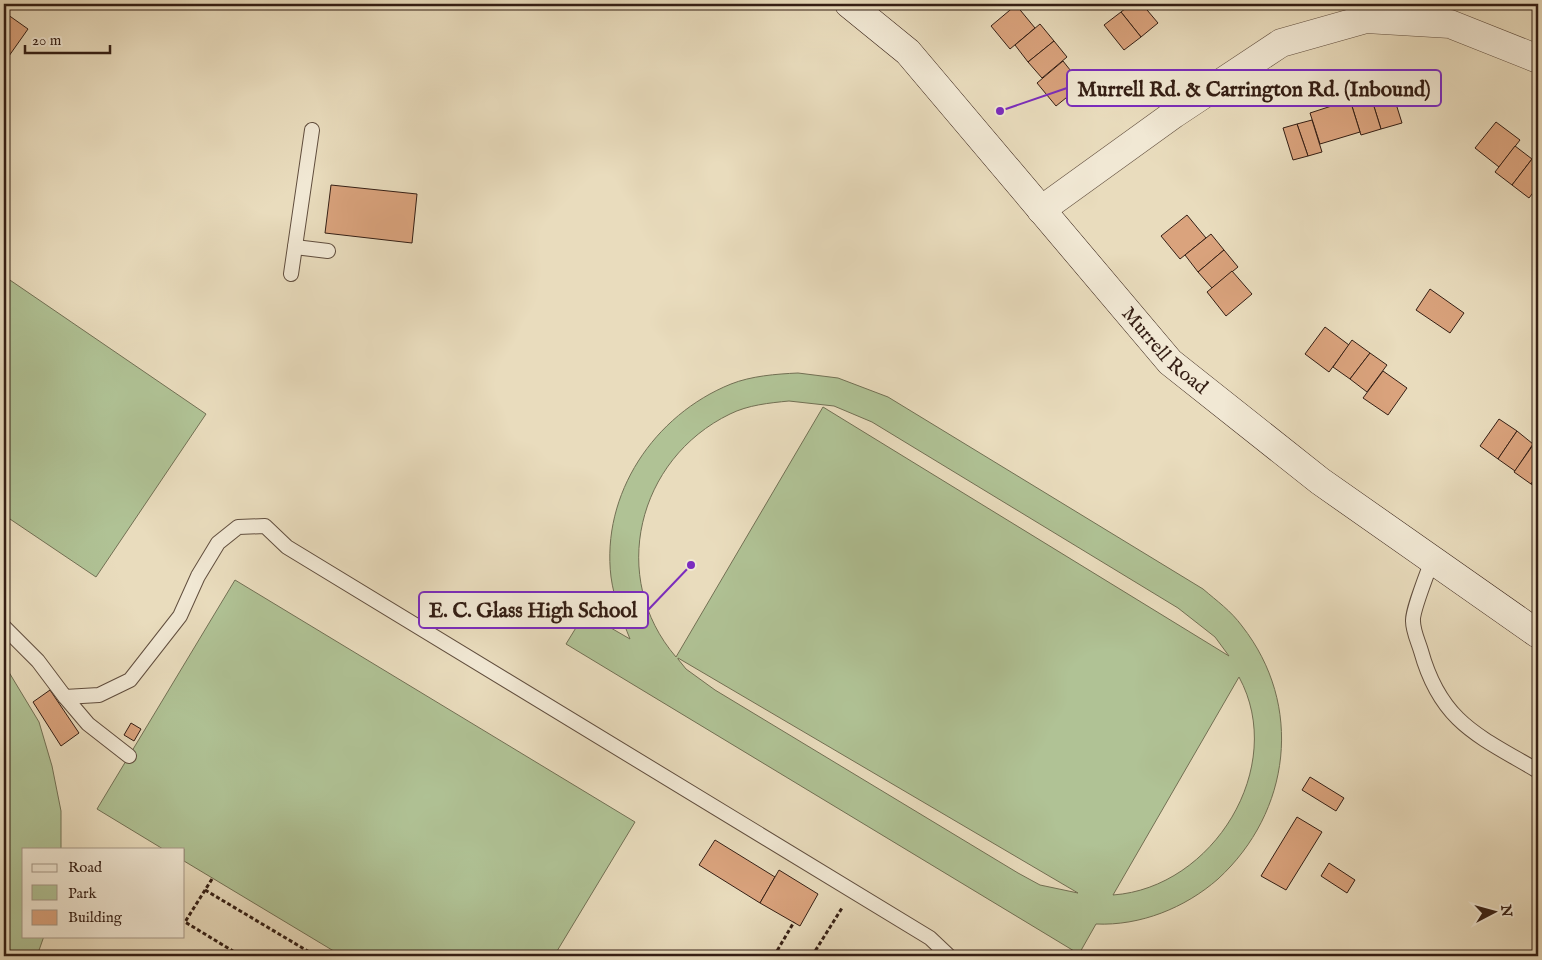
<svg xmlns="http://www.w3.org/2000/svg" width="1542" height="960" font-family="'IM FELL English',serif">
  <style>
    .park { fill: #b0c295; stroke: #727054; fill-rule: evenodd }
    .building { fill: #daa37d; stroke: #341e14 }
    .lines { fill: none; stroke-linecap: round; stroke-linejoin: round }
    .lane-casing { stroke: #614e3e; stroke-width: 16 }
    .street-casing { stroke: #614e3e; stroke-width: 29 }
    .secondary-casing { stroke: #341e14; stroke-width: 29 }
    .path { stroke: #341e14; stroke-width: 3; stroke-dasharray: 4 2.5; stroke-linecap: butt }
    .lane { stroke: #f1e8d4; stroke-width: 14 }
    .street { stroke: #f1e8d4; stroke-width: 28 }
    .secondary { stroke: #f1e8d4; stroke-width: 28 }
    .labels { text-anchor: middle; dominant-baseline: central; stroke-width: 5; stroke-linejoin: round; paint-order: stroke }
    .street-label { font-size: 20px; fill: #341e14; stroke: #f1e8d4 }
    .leader { fill: none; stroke: #7b2cbf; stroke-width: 2 }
    .callout-dot { fill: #7b2cbf; stroke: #f1e8d4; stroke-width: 2 }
    .callout { fill: #f1e8d4; stroke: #7b2cbf; stroke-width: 2 }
    .callout-label { font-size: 21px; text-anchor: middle; font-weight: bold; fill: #341e14 }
  </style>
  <rect width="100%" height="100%" fill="#e9dcbd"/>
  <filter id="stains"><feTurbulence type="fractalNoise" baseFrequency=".004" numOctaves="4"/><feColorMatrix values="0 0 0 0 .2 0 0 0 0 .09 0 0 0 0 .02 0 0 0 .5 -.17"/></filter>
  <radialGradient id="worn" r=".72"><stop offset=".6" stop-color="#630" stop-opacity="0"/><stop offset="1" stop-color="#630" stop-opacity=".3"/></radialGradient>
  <g class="park">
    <polygon points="4,276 206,414 96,577 4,515"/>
    <path d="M 798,373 L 838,378 L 888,397 L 1203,589 C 1217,601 1231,611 1242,626 C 1304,705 1291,812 1218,879 C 1185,908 1140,926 1096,924 L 1079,954 L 566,644 L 585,613 L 630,639 C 622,619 614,599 611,577 C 601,494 654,415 731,384 C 751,376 776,374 798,373 ZM 789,401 L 834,406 L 872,422 L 1178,608 L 1215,637 L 1229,656 L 823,407 L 676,657 C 608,578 637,459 730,414 C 748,405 769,403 789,401 ZM 678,659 L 678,658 L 1078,893 L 1040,885 L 1018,873 L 715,690 L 686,669 ZM 1239,677 C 1288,767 1213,888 1113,895 Z"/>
    <polygon points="235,580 635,822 554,956 342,956 184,861 184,849 163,849 97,809"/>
    <polygon points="4,664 39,722 52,766 61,811 61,849 24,849 24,936 44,936 37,956 4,956"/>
  </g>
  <g class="building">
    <polygon points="1131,4 1142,4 1158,23 1141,37 1121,12"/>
    <polygon points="1016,5 1035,28 1010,49 991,26"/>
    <polygon points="4,12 28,29 4,63"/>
    <polygon points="1121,12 1141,37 1124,50 1104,25"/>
    <polygon points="1040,24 1054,41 1028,62 1015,45"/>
    <polygon points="1054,41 1067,57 1042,78 1028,62"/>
    <polygon points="1063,61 1082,85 1056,106 1037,83"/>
    <polygon points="1392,91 1402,123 1381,129 1371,97"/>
    <polygon points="1371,97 1381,129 1361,135 1351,103"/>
    <polygon points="1350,100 1360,132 1320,144 1310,113"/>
    <polygon points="1312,120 1322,152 1308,156 1297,124"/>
    <polygon points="1496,122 1520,140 1499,167 1475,148"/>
    <polygon points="1297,124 1308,156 1293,160 1283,128"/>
    <polygon points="1515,146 1532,159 1512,185 1495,172"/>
    <polygon points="1532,159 1538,164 1538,186 1529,198 1512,185"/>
    <polygon points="331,185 417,194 412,243 325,233"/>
    <polygon points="1538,186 1538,197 1533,193"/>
    <polygon points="1187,215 1206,238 1180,259 1161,236"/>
    <polygon points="1211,234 1224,250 1198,272 1185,255"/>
    <polygon points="1224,250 1238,267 1212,288 1198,272"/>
    <polygon points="1232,271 1252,294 1226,316 1207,292"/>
    <polygon points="1430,289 1464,313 1450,333 1416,310"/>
    <polygon points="1325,327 1349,345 1329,372 1305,354"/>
    <polygon points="1352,340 1370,353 1350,379 1333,367"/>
    <polygon points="1370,353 1387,365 1367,392 1350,379"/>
    <polygon points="1383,371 1407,388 1388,415 1363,398"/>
    <polygon points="1499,419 1517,431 1498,459 1480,446"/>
    <polygon points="1517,431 1533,444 1515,471 1498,459"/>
    <polygon points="1533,445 1538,449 1538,474 1531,484 1514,472"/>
    <polygon points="1538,474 1538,489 1531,484"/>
    <polygon points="50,690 79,733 61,746 33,702"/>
    <polygon points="131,723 141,729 134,741 124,735"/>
    <polygon points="1310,777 1344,798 1336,811 1302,790"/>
    <polygon points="1297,817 1322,832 1286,890 1261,876"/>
    <polygon points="715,840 775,877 760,903 699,865"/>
    <polygon points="1329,863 1355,880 1347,893 1321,876"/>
    <polygon points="779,870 818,894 800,926 760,903"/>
  </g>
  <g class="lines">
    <defs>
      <g id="lane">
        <polyline points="295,247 328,251"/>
        <polyline points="291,274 312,130"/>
        <path d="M 1432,560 C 1428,572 1412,611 1413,621 C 1413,631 1418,641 1421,651 C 1441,723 1479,736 1538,771"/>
        <polyline points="4,627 38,661 65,697 99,695 130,680 180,616 198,576 218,543 238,527 265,526 287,547 930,938 949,956"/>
        <polyline points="65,697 88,724 129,756"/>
      </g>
      <polyline id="street" points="1041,210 1174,114 1281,43 1366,19 1450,24 1538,59"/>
      <g id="secondary">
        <path id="s1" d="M 849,4 L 908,52 L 1170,362 L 1320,481 L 1538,634"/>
      </g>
    </defs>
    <use href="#lane" class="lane-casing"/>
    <use href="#street" class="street-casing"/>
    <use href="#secondary" class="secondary-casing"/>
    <g class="path">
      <polyline points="212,879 185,922 241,956"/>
      <polyline points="205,890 316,956"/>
      <polyline points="774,956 794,922"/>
      <polyline points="812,956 842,908"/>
    </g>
    <use href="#lane" class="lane"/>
    <use href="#street" class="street"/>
    <use href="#secondary" class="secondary"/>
  </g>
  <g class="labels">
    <g class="street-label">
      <text stroke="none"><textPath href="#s1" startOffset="470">Murrell Road</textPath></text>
    </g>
  </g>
  <path class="leader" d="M1000 111L1067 88M691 565L648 610"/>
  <g class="callout-dot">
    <circle cx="1000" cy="111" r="5"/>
    <circle cx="691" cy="565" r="5"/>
  </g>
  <g class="callout">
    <rect x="1067" y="70" width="374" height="36" rx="5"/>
    <rect x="419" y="592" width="229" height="36" rx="5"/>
  </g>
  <g class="callout-label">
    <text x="1254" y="96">Murrell Rd. &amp; Carrington Rd. (Inbound)</text>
    <text x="533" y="617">E. C. Glass High School</text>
  </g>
  <rect width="1542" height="960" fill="none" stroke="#e9dcbd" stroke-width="20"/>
  <rect x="5" y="5" width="1532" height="950" fill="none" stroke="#341e14" stroke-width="2.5"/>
  <rect x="10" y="10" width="1522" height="940" fill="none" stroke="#341e14"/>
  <rect x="22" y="848" width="162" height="90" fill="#f1e8d4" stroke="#a59787"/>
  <rect x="32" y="864" width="25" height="8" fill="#f1e8d4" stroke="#a59787"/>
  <text x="68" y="872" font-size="15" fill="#341e14">Road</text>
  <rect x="32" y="885" width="25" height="15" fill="#b0c295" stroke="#a59787"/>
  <text x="68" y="898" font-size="15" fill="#341e14">Park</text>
  <rect x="32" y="910" width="25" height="15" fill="#daa37d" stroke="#a59787"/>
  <text x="68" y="922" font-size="15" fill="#341e14">Building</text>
  <g transform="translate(1494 912) rotate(84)" stroke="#f1e8d4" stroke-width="4" paint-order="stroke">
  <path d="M0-4L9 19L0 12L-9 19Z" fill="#341e14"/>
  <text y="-8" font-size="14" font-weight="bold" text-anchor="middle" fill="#341e14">N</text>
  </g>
  <path d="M25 45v8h85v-8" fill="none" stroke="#341e14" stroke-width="2.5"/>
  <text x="32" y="45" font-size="15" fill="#341e14" stroke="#f1e8d4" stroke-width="4" paint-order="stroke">20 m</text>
  <rect width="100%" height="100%" filter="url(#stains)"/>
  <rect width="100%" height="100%" fill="url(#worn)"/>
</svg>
